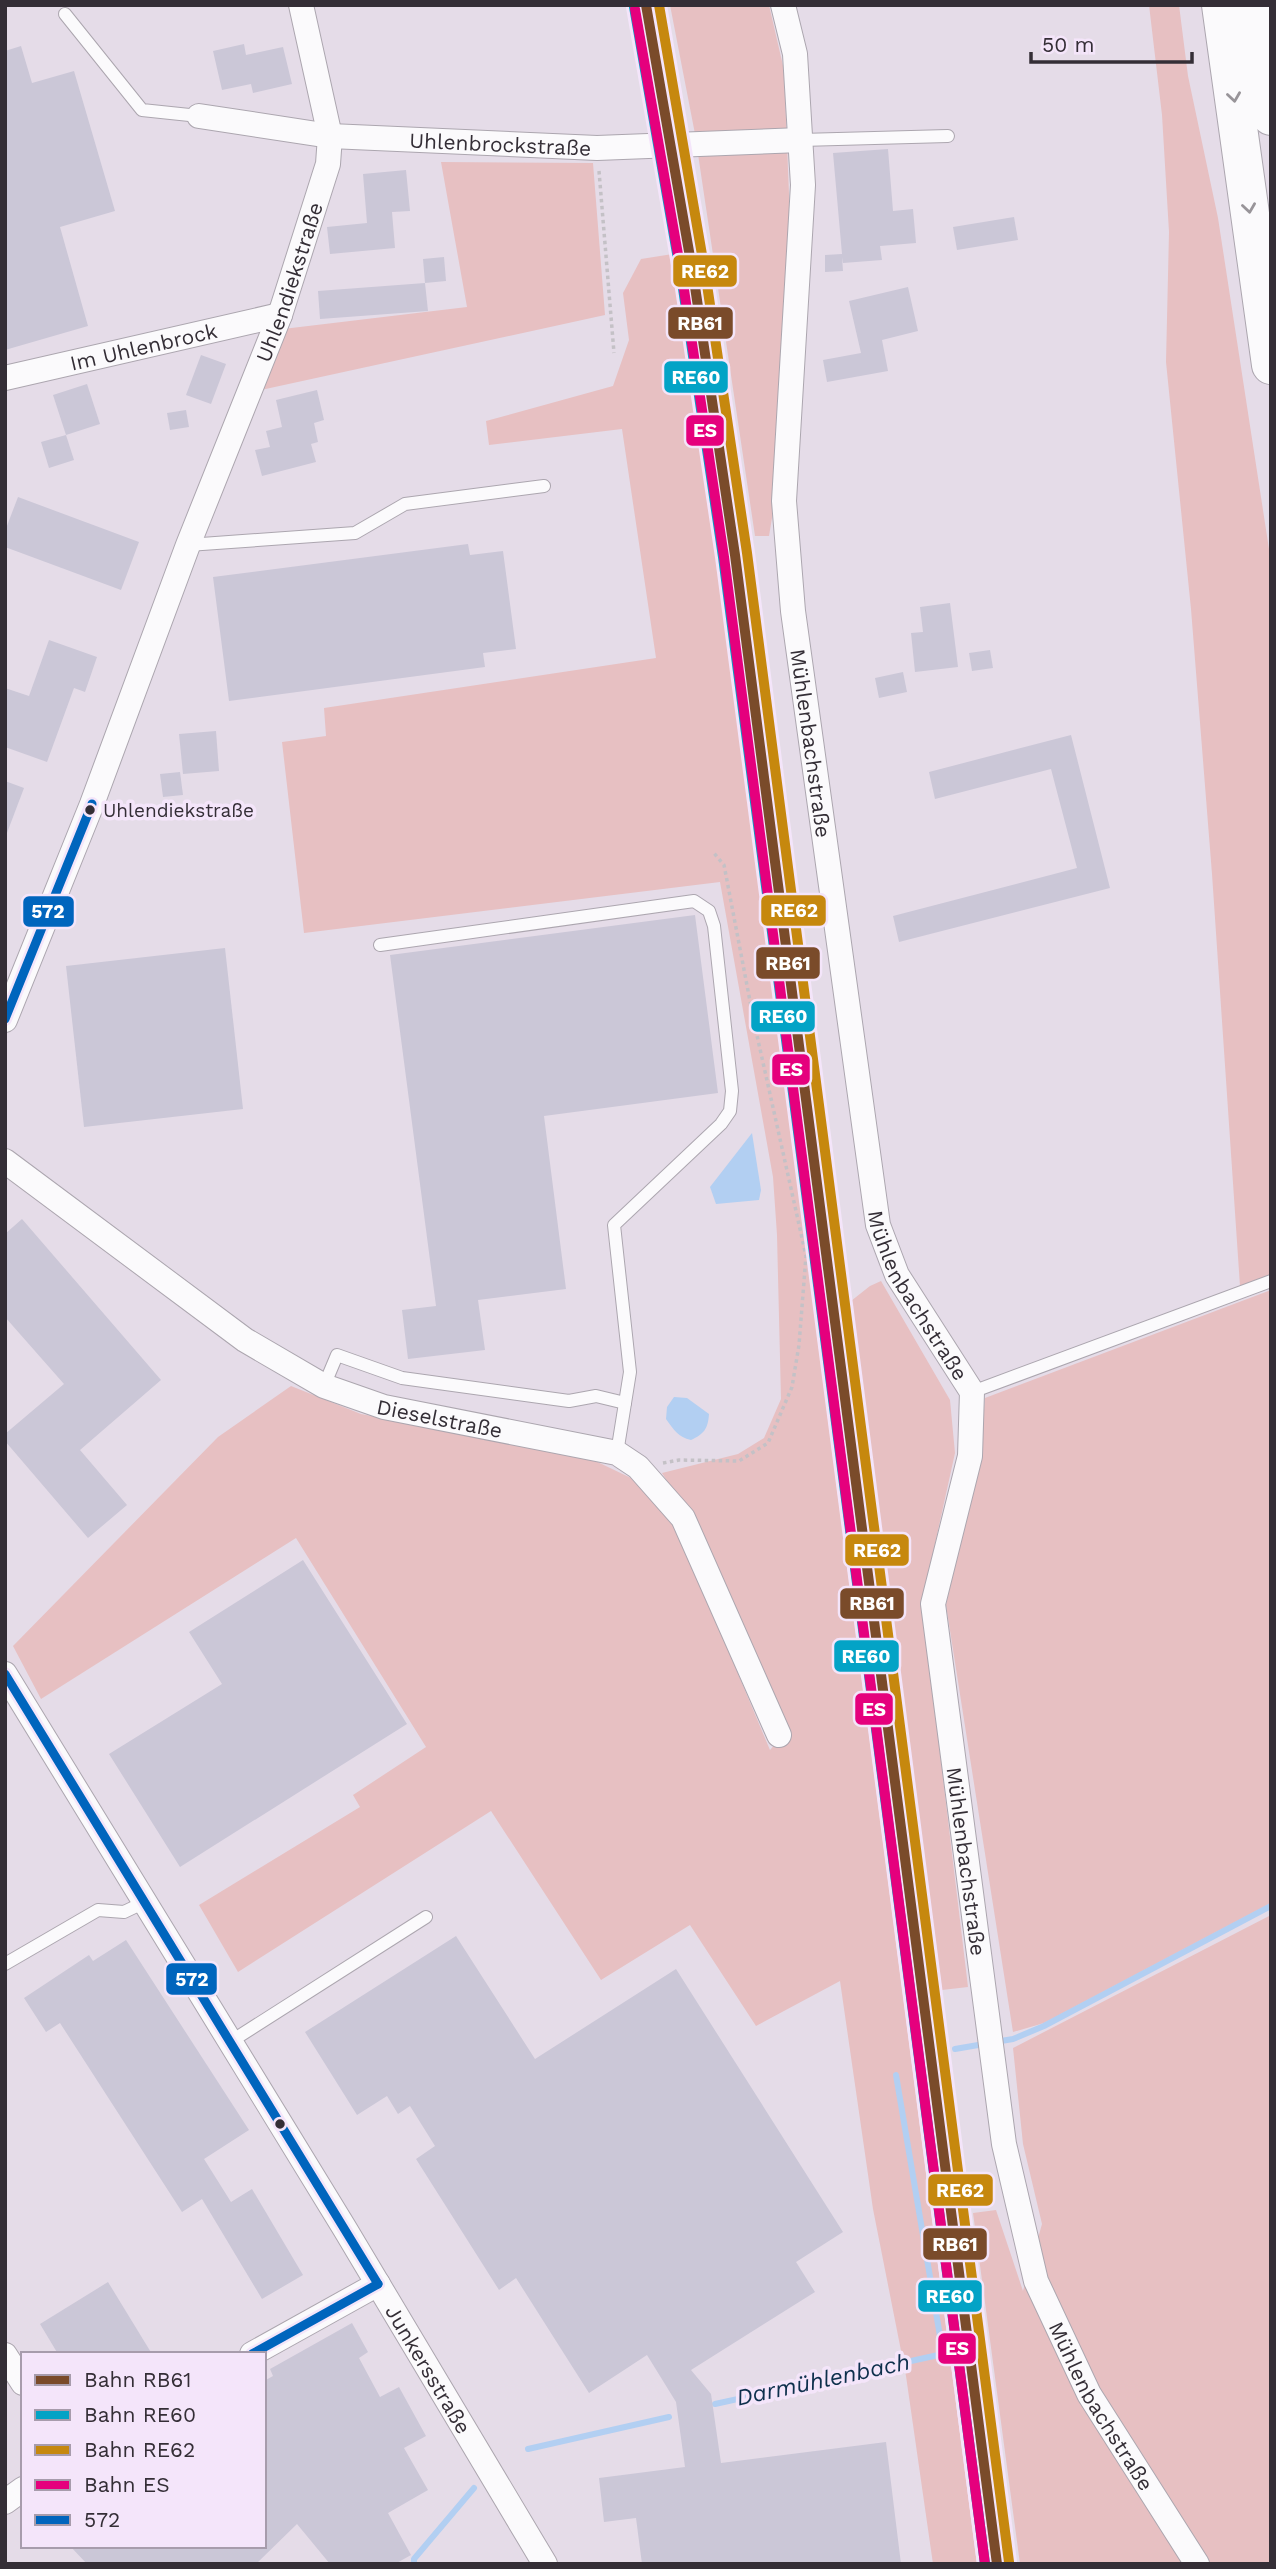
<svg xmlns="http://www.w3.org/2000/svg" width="1276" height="2569" font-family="'Work Sans',sans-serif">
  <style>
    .green { fill: #e7c0c2 }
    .water { fill: #b2cff2 }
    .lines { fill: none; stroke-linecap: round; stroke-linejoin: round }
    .stream { stroke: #b2cff2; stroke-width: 6 }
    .building { fill: #cbc7d7 }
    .service-casing { stroke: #aca6af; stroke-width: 14 }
    .minor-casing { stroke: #aca6af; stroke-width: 26 }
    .motorway-casing { stroke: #aca6af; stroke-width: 40 }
    .path { stroke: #c4c1c6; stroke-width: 3.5; stroke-dasharray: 3.5 3.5; stroke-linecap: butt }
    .service { stroke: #fbfafc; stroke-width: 12 }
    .minor { stroke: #fbfafc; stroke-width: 24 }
    .motorway { stroke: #fbfafc; stroke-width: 38 }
    .bus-1-casing { stroke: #f4e5fa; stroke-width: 14 }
    .bus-1 { stroke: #0065bd; stroke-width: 9 }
    .rail-1-casing { stroke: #f4e5fa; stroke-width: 16 }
    .rail-2-casing { stroke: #f4e5fa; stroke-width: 16 }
    .rail-3-casing { stroke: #f4e5fa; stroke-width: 16 }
    .rail-4-casing { stroke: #f4e5fa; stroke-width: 16 }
    .rail-1 { stroke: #7a4b2a; stroke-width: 10 }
    .rail-2 { stroke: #03a3c6; stroke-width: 10 }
    .rail-3 { stroke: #c6880e; stroke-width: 10 }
    .rail-4 { stroke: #e5007d; stroke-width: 10 }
    .oneway { stroke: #989499 }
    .bus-dot { fill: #342e36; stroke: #f4e5fa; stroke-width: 2.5 }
    .labels { text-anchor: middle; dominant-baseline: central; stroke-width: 7; stroke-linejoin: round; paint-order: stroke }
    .bus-label { font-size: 19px; fill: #342e36; stroke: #f4e5fa; text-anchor: start }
    .street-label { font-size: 21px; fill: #342e36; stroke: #f4e5fa }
    .water-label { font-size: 23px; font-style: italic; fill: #0d2f4c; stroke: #f4e5fa }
    .line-badge { stroke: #f4e5fa; stroke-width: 2.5 }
    .badge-label { font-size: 19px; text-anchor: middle; font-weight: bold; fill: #fff }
  </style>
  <rect width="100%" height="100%" fill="#e5dce8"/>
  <g class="green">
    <polygon points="670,5 769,5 784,70 789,194 789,249 773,512 769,536 755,536 695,134"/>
    <polygon points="1149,5 1179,5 1188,76 1218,218 1271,562 1271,1283 1240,1286 1212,874 1191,609 1166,362 1169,232 1162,115"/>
    <polygon points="441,162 593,163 605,315 261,390 283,329 467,307"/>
    <polygon points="679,253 744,716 985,2564 933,2564 906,2376 873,2209 840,1981 756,2026 690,1925 601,1980 491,1811 238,1972 199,1905 360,1807 353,1795 426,1747 296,1538 41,1699 13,1646 218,1437 291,1386 361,1414 585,1456 631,1478 677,1528 770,1750 785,1733 670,1486 662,1473 738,1454 764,1438 781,1399 777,1235 773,1177 720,882 304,933 282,742 326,736 324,708 656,658 622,429 489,445 486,421 613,386 629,340 623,293 641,259"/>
    <polygon points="881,1281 950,1400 955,1453 922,1603 968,1987 942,1990 851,1301 870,1286"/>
    <polygon points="1271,1290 1271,1903 1044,2023 1013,2032 946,1605 980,1456 985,1398"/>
    <polygon points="1271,1915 1271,2564 1020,2564 973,2213 996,2210 1023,2291 1042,2224 1023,2144 1013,2048"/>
  </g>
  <g class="water">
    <polygon points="752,1133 761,1190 759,1200 716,1204 710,1187"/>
    <path d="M 674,1397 L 687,1398 L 709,1414 C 708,1429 704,1434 691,1440 C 678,1437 674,1430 666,1419 L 667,1407 Z"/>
  </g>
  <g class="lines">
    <g class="stream">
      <polyline points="995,2042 1013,2039 1044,2026 1271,1906"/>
      <polyline points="955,2049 984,2044"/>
      <polyline points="715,2404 943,2354 896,2075"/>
      <polyline points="528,2449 669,2417"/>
      <polyline points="414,2564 414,2559 474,2488"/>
    </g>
  </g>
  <g class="building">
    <polygon points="244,44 246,55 283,47 292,84 253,93 251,84 222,90 213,51"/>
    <polygon points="21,46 32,83 74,71 115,211 60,227 88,326 5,350 5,51"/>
    <polygon points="888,149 893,211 913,209 916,243 880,246 882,260 843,263 842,257 843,271 825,272 825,255 842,254 833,153"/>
    <polygon points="406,170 410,211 392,212 395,248 330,254 327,227 367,223 363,174"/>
    <polygon points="1014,217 1018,240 957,250 953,227"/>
    <polygon points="444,257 446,281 425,283 423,259"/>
    <polygon points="425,283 428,311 320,319 318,291"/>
    <polygon points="908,287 918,331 882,340 888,371 827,382 823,360 861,353 849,301"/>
    <polygon points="201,355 226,364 211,404 186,395"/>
    <polygon points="87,384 100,424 66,435 53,395"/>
    <polygon points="317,390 324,420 314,423 318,442 311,444 316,462 262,476 255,450 270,447 266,431 282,427 276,400"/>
    <polygon points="186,410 189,427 170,430 167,413"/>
    <polygon points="66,435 74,460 49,468 41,442"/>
    <polygon points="18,497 139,542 121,590 5,547 5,531"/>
    <polygon points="468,544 470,555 503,551 516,649 483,653 485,667 229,701 213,577"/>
    <polygon points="950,603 958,667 915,672 911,633 923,632 920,607"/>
    <polygon points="49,640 97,657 85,692 74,688 47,762 5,747 5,688 29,696"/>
    <polygon points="990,650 993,668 972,671 969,653"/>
    <polygon points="903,672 907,692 879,698 875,678"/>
    <polygon points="216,731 219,771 183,774 179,734"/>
    <polygon points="1071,735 1110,888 899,942 893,916 1077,868 1051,769 935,799 929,772"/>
    <polygon points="180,772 183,795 163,797 160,774"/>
    <polygon points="5,781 24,788 7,833 5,832"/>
    <polygon points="695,915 718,1093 544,1116 566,1289 478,1300 485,1350 408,1359 402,1310 436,1306 390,955"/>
    <polygon points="225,948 243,1109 84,1127 66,966"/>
    <polygon points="22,1219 161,1380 80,1450 127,1505 88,1538 5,1441 5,1434 64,1384 5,1317 5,1234"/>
    <polygon points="303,1560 407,1724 180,1867 109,1754 222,1684 189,1632"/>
    <polygon points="456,1936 535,2059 676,1969 843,2232 796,2262 815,2292 691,2370 711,2394 721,2463 886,2442 901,2564 642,2564 636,2518 604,2522 599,2478 685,2467 676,2402 647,2355 589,2393 516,2278 499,2290 416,2159 435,2146 410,2106 398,2114 387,2096 357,2115 305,2032"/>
    <polygon points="126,1940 249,2130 204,2159 231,2202 252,2189 303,2275 262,2299 202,2199 182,2212 60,2023 46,2032 24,1998 89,1955 93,1961"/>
    <polygon points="108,2282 152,2354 58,2354 40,2324"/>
    <polygon points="352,2323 368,2352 359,2358 380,2397 399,2387 426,2436 404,2448 428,2490 388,2513 411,2555 395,2564 330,2564 297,2524 256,2564 87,2564 70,2546 264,2546 264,2381 273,2376 270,2369"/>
  </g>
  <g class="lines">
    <defs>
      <g id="service">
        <polyline points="65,14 142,110 199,116"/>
        <polyline points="801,140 948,136"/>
        <polyline points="188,545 355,533 405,504 544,486"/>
        <polyline points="380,945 694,901 709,911 714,926 732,1091 730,1111 721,1124 614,1225 630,1372 617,1453"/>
        <polyline points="324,1386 337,1355 402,1378 569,1401 596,1396 625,1403"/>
        <polyline points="972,1392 1271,1281"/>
        <polyline points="5,1964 98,1910 124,1912 145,1902"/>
        <polyline points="230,2042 426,1917"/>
      </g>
      <g id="minor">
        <path id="s1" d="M 783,5 L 795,54 L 803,185 L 784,501 L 793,611 L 878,1225 L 897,1275 L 972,1392 L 970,1456 L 933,1604 L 1004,2144 L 1036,2281 L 1089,2394 L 1197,2564"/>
        <path id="s2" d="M 199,116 L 330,136 L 597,148 L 801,140"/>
        <path id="s3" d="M 5,378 L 280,315"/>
        <path id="s4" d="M 5,1020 L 92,804 L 188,545 L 280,315 L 328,164 L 330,136 L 301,5"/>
        <path id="s5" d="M 5,1161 L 245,1340 L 324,1386 L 384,1407 L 617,1453 L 638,1467 L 683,1518 L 779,1735"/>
        <path id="s6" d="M 5,1674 L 345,2229 L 545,2564"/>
        <polyline points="252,2354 378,2284"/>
        <polyline points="5,2355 23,2383"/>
        <polyline points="5,2502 23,2489"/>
      </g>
      <g id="motorway">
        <polyline points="1221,5 1271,365"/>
        <polyline points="1256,5 1271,116"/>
      </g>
    </defs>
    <use href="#service" class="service-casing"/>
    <use href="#minor" class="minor-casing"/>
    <use href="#motorway" class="motorway-casing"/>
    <g class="path">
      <polyline points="599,171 614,353"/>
      <polyline points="663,1463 679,1460 739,1461 768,1443 792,1387 799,1345 806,1256 754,1022 724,865 713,852"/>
    </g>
    <use href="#service" class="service"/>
    <use href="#minor" class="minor"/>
    <use href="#motorway" class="motorway"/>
    <defs>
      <g id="bus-1">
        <polyline points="5,1019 92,804"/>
        <polyline points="5,1674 378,2284"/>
        <polyline points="252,2354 378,2284"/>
      </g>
    </defs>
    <use href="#bus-1" class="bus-1-casing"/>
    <use href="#bus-1" class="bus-1"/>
    <defs>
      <polyline id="rail-1" points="646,5 694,280 735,555 997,2564"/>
      <polyline id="rail-2" points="634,7 682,282 723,557 985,2564"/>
      <polyline id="rail-3" points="659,5 706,278 747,553 1009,2562"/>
      <polyline id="rail-4" points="635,9 683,283 724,557 985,2564"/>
    </defs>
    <use href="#rail-1" class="rail-1-casing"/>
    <use href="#rail-2" class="rail-2-casing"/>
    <use href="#rail-3" class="rail-3-casing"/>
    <use href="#rail-4" class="rail-4-casing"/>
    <use href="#rail-1" class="rail-1"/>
    <use href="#rail-2" class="rail-2"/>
    <use href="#rail-3" class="rail-3"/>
    <use href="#rail-4" class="rail-4"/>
  </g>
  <defs><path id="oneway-chevron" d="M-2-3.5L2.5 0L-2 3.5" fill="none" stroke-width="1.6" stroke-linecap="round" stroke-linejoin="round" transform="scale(1.75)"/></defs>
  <g class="oneway">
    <use href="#oneway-chevron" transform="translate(1234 97) rotate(82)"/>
    <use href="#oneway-chevron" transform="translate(1249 208) rotate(82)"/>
  </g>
  <g class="bus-dot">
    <circle cx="90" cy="810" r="6"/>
    <circle cx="280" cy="2124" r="6"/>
  </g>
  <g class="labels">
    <g class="bus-label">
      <text x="103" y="810">Uhlendiekstraße</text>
    </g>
    <g class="street-label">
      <text stroke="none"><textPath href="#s2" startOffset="303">Uhlenbrockstraße</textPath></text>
      <text stroke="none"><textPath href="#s4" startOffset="791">Uhlendiekstraße</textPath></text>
      <text stroke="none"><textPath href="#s3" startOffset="142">Im Uhlenbrock</textPath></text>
      <text stroke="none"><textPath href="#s1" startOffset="742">Mühlenbachstraße</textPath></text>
      <text stroke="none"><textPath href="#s1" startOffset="1309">Mühlenbachstraße</textPath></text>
      <text stroke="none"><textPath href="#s5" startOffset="511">Dieselstraße</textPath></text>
      <text stroke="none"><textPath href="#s1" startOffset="1897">Mühlenbachstraße</textPath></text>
      <text stroke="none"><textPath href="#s6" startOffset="814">Junkersstraße</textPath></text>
      <text stroke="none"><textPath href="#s1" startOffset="2464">Mühlenbachstraße</textPath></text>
    </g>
    <g class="water-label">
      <text transform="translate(823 2380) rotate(-12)">Darmühlenbach</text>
    </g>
  </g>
  <g class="line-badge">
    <rect x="672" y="254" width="66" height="34" rx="7" fill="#c6880e"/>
    <rect x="667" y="306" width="67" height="34" rx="7" fill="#7a4b2a"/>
    <rect x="663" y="360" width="66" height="34" rx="7" fill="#03a3c6"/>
    <rect x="685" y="414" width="40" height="33" rx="7" fill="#e5007d"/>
    <rect x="760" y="894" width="67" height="33" rx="7" fill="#c6880e"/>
    <rect x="22" y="895" width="53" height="33" rx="7" fill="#0065bd"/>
    <rect x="755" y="946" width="66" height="34" rx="7" fill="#7a4b2a"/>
    <rect x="750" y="1000" width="66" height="33" rx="7" fill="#03a3c6"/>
    <rect x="771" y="1053" width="40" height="33" rx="7" fill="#e5007d"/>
    <rect x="844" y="1533" width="66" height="34" rx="7" fill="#c6880e"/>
    <rect x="839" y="1587" width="66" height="33" rx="7" fill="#7a4b2a"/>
    <rect x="833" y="1639" width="67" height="34" rx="7" fill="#03a3c6"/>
    <rect x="854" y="1692" width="40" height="34" rx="7" fill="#e5007d"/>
    <rect x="165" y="1962" width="53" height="34" rx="7" fill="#0065bd"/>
    <rect x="927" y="2173" width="67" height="34" rx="7" fill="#c6880e"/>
    <rect x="922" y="2227" width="66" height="34" rx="7" fill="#7a4b2a"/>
    <rect x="917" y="2279" width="66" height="34" rx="7" fill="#03a3c6"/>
    <rect x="937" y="2332" width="40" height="33" rx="7" fill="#e5007d"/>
  </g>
  <g class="badge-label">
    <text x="705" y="278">RE62</text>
    <text x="700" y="330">RB61</text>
    <text x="696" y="384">RE60</text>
    <text x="705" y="437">ES</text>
    <text x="794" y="917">RE62</text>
    <text x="48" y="918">572</text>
    <text x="788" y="970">RB61</text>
    <text x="783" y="1023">RE60</text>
    <text x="791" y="1076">ES</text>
    <text x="877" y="1557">RE62</text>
    <text x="872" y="1610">RB61</text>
    <text x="866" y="1663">RE60</text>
    <text x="874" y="1716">ES</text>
    <text x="192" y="1986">572</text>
    <text x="960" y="2197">RE62</text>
    <text x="955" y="2251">RB61</text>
    <text x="950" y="2303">RE60</text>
    <text x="957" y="2355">ES</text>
  </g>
  <rect width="1276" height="2569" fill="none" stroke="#342e36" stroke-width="14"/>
  <rect x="21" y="2352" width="245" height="196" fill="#f4e5fa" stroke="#a79cac" stroke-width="2"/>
  <rect x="35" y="2375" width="35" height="10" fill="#7a4b2a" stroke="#a79cac" stroke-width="2"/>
  <text x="84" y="2387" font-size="21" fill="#342e36">Bahn RB61</text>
  <rect x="35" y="2410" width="35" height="10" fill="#03a3c6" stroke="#a79cac" stroke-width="2"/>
  <text x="84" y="2422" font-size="21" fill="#342e36">Bahn RE60</text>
  <rect x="35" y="2445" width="35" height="10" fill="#c6880e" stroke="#a79cac" stroke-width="2"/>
  <text x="84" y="2457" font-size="21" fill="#342e36">Bahn RE62</text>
  <rect x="35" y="2480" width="35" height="10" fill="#e5007d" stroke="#a79cac" stroke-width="2"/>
  <text x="84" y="2492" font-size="21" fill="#342e36">Bahn ES</text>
  <rect x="35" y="2515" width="35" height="10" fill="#0065bd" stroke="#a79cac" stroke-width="2"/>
  <text x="84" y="2527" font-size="21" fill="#342e36">572</text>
  <path d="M1031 52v10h161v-10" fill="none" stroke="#342e36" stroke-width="3.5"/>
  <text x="1042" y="52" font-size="21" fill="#342e36" stroke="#f4e5fa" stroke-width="5" paint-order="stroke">50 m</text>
</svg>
